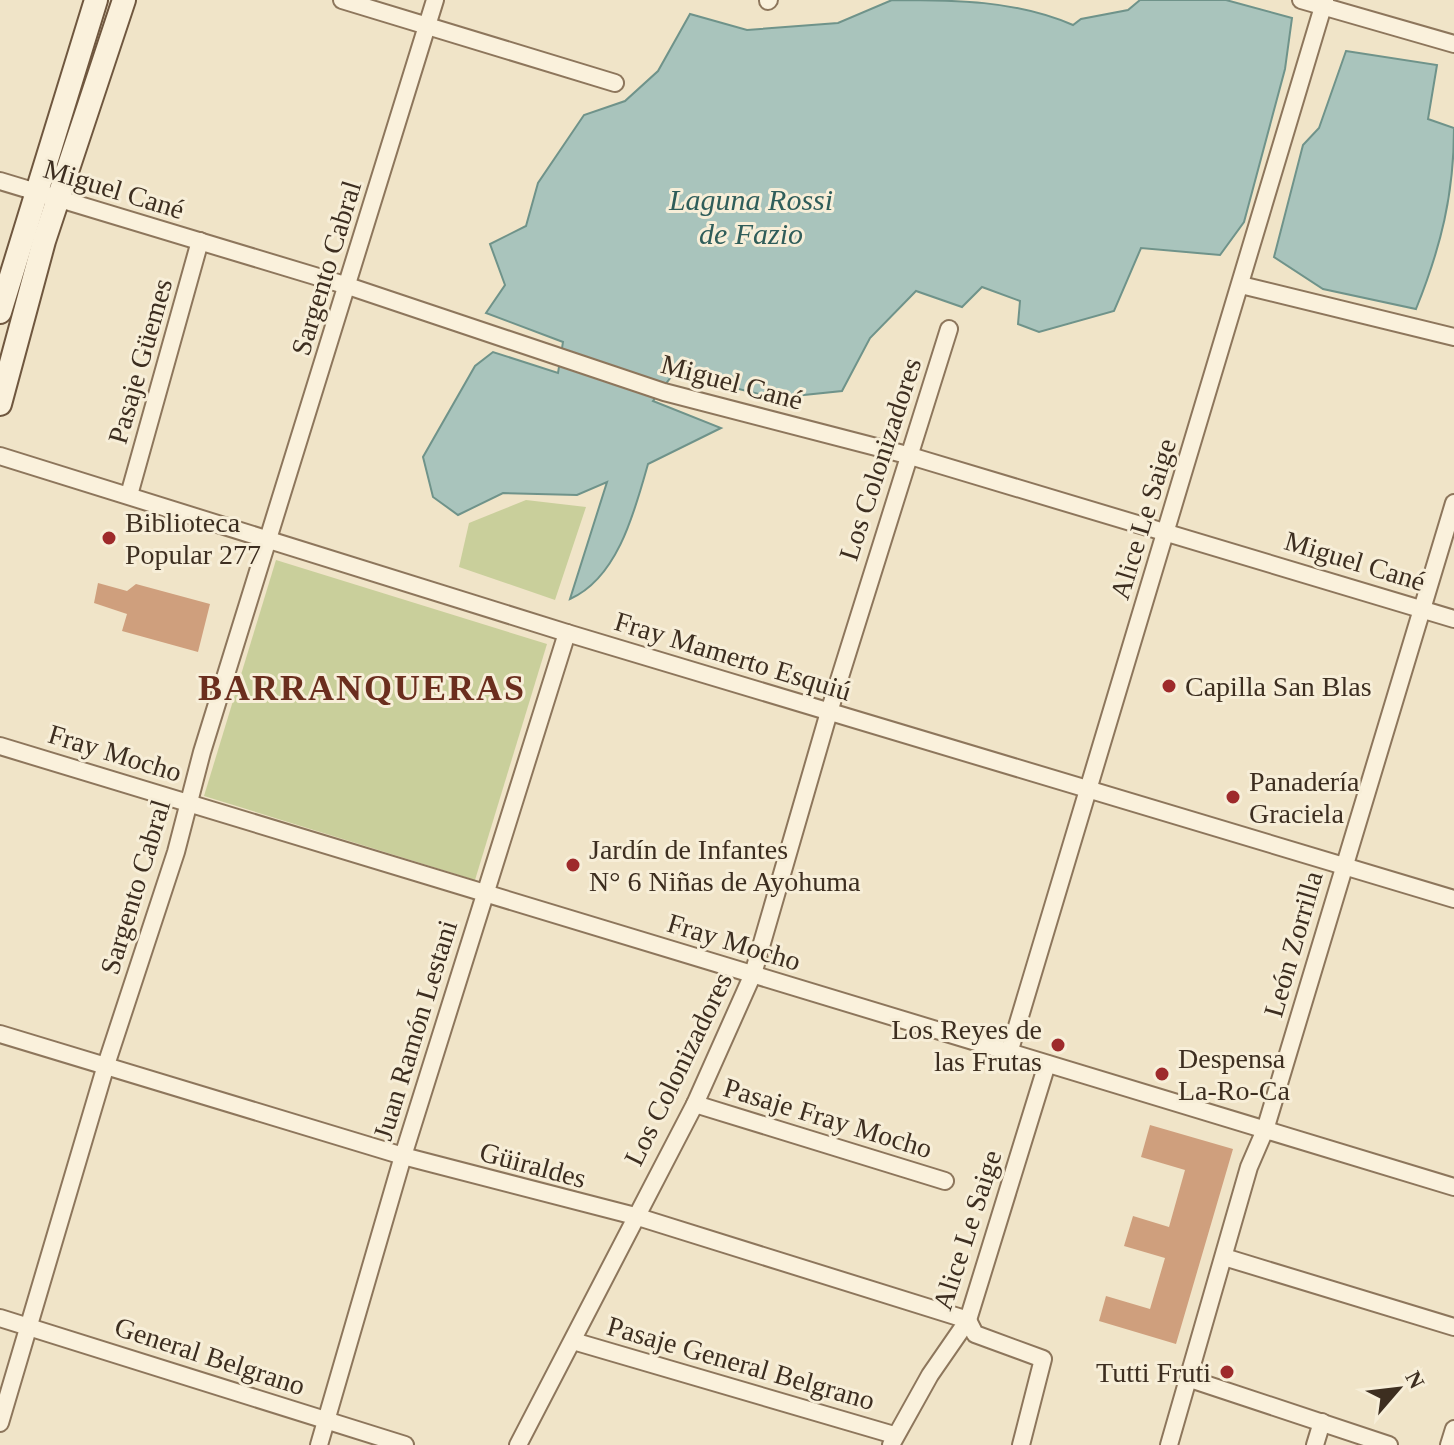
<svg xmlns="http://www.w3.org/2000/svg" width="1454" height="1445" font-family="'Times New Roman',serif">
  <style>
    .green { fill: #c9cf9b }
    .water { fill: #a9c4bc; stroke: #6f938a; stroke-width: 2 }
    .building { fill: #cf9f7d }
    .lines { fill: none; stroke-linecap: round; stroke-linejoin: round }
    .minor-casing { stroke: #8d765c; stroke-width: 20 }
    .secondary-casing { stroke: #6f573f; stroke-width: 26 }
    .minor { stroke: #faf1dc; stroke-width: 16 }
    .secondary { stroke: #faf1dc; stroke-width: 22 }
    .poi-dot { fill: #9e2a2b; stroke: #f7eed8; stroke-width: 3 }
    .labels { text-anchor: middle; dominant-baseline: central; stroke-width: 6; stroke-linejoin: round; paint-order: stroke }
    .street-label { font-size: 28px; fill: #3d2e20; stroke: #f7eed8 }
    .poi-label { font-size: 28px; fill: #3d2e20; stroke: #f7eed8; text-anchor: start }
    .water-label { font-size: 30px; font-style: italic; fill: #2f5d5a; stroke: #f7eed8 }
    .district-label { font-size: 36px; font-weight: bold; letter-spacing: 2px; fill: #6b2e1e; stroke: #f7eed8 }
  </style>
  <rect width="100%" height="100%" fill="#f0e4c8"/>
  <g class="green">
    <polygon points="526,500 586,507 555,600 459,567 469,523"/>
    <polygon points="276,560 547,644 475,880 204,796"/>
  </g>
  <g class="water">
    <path d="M 892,0 C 954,0 1015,0 1073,25 L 1081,19 L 1128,10 L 1140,0 L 1226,0 L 1292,18 L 1285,69 L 1244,222 L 1220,255 L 1141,248 L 1114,311 L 1039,332 L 1018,324 L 1020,301 L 982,287 L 962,307 L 916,291 L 870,338 L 842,391 L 775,398 L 674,373 L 653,401 L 721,428 L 648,464 C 635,510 618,578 570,599 L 607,482 L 577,495 L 503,493 L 458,515 L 433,497 L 423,457 L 475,366 L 493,352 L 558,373 L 563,342 L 486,313 L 505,285 L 490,244 L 526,226 L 538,183 L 584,115 L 625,101 L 658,71 L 690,14 L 747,30 L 838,23 Z"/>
    <path d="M 1346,51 L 1437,65 L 1428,119 L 1454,128 C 1454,194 1441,247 1416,309 L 1323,289 L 1274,257 L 1303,145 L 1319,128 Z"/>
  </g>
  <g class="building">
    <polygon points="98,583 127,591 136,584 210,604 198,652 122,631 127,614 94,603"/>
    <polygon points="1150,1125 1233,1149 1176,1344 1099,1321 1106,1296 1150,1309 1165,1258 1124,1246 1133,1216 1169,1227 1185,1170 1141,1157"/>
  </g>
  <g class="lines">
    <defs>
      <g id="minor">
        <polyline points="342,0 615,83"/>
        <polyline points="1301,0 1454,44"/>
        <polyline points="768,1 769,0"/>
        <polyline points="0,181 348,286 664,392 907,455 1454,619"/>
        <polyline points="1241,285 1454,337"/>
        <polyline points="0,456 567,633 1454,899"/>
        <polyline points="129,495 200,241"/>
        <polyline points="0,746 1454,1187"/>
        <polyline points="0,1034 403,1156 635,1216 968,1320 975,1334 1043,1359 1021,1445"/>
        <polyline points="1009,1053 1325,0"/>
        <polyline points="695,1104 945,1181"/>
        <polyline points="1224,1257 1454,1327"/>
        <polyline points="0,1318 405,1445"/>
        <polyline points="573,1341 894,1435"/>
        <polyline points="1190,1379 1389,1445"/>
        <polyline points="0,1423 106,1065 176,852 202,752 435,0"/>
        <polyline points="319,1445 403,1156 567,633"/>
        <polyline points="518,1445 695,1104 753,974 829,712 949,329"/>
        <polyline points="891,1445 930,1375 968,1320 1047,1064"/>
        <polyline points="1169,1445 1249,1167 1265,1130 1454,503"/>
        <polyline points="1315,1445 1322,1422"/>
        <polyline points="1449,1445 1454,1429"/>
      </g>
      <g id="secondary">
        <polyline points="0,312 96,0"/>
        <polyline points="0,404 44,241 124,0"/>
      </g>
    </defs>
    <use href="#minor" class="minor-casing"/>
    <use href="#secondary" class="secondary-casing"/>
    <use href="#minor" class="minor"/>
    <use href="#secondary" class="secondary"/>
  </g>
  <g class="poi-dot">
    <circle cx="109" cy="538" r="8"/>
    <circle cx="1169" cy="686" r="8"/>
    <circle cx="1233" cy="797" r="8"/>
    <circle cx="573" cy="865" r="8"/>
    <circle cx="1058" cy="1045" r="8"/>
    <circle cx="1162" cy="1074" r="8"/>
    <circle cx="1227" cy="1372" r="8"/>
  </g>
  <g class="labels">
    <g class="street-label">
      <text transform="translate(114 189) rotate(17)">Miguel Cané</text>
      <text transform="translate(326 268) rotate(-73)">Sargento Cabral</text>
      <text transform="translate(140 361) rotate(-74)">Pasaje Güemes</text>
      <text transform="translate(732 382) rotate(15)">Miguel Cané</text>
      <text transform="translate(880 459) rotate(-72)">Los Colonizadores</text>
      <text transform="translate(1143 519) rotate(-73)">Alice Le Saige</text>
      <text transform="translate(1355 561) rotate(17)">Miguel Cané</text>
      <text transform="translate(733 656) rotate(17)">Fray Mamerto Esquiú</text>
      <text transform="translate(115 753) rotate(17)">Fray Mocho</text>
      <text transform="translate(135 887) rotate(-73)">Sargento Cabral</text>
      <text transform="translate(734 942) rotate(17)">Fray Mocho</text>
      <text transform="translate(1293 944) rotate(-74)">León Zorrilla</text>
      <text transform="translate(415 1030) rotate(-73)">Juan Ramón Lestani</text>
      <text transform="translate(678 1069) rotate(-64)">Los Colonizadores</text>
      <text transform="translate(828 1118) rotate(17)">Pasaje Fray Mocho</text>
      <text transform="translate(533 1165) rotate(15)">Güiraldes</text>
      <text transform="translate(967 1230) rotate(-72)">Alice Le Saige</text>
      <text transform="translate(210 1356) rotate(18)">General Belgrano</text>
      <text transform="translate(741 1363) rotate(16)">Pasaje General Belgrano</text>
    </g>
    <g class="poi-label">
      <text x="125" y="522">Biblioteca<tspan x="125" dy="32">Popular 277</tspan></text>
      <text x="1185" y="686">Capilla San Blas</text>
      <text x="1249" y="781">Panadería<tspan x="1249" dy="32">Graciela</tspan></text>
      <text x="589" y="849">Jardín de Infantes<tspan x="589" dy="32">N° 6 Niñas de Ayohuma</tspan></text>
      <text x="1042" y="1029" text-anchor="end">Los Reyes de<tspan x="1042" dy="32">las Frutas</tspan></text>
      <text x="1178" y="1058">Despensa<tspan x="1178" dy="32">La-Ro-Ca</tspan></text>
      <text x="1211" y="1372" text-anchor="end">Tutti Fruti</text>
    </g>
    <g class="water-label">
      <text x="751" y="199">Laguna Rossi<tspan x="751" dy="34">de Fazio</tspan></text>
    </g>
    <g class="district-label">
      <text x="362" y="688">BARRANQUERAS</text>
    </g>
  </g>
  <g transform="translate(1398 1389) rotate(62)" stroke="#f7eed8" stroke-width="6" paint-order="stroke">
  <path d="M0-6L14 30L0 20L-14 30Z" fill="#3d2e20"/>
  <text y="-12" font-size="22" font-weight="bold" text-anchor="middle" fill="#3d2e20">N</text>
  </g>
</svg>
